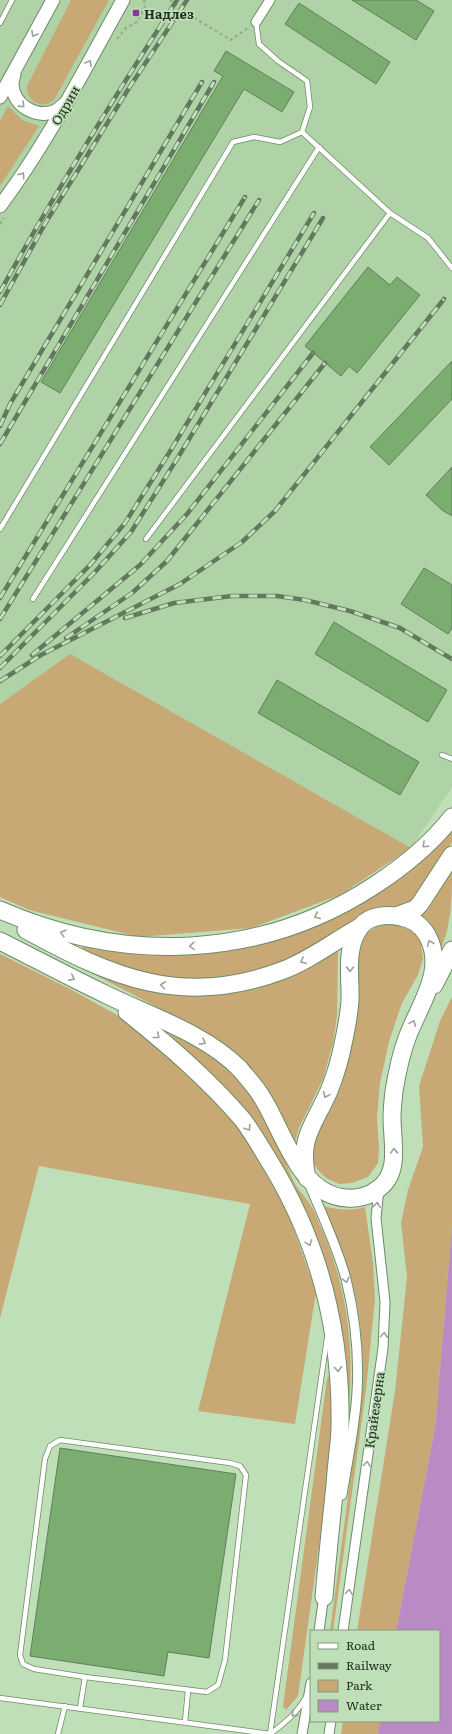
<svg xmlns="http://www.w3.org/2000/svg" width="452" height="1734" font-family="Literata,serif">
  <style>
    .built { fill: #afd3a7 }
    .green { fill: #c8a976 }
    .water { fill: #ba8ac5 }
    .building { fill: #7bac70; stroke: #627f5b }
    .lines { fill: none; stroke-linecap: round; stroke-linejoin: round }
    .lane-casing { stroke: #6e8b67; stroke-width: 6 }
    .street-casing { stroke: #6e8b67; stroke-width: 11 }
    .secondary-casing { stroke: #6e8b67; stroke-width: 15 }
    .highway-casing { stroke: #6e8b67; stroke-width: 19 }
    .path { stroke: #90aa8a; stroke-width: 2; stroke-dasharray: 3 3; stroke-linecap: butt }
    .lane { stroke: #fff; stroke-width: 4.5 }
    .street { stroke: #fff; stroke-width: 9 }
    .secondary { stroke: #fff; stroke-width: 13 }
    .highway { stroke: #fff; stroke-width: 17 }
    .rail-casing { stroke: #64785f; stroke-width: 4.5 }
    .rail { stroke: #bfdfb8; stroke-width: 3; stroke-dasharray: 9; stroke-linecap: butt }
    .oneway { stroke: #9ca29b }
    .poi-dot { fill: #8e36a2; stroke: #bfdfb8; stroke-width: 1.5 }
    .labels { text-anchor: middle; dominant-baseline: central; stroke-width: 3.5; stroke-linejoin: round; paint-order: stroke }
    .poi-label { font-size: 13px; font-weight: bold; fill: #243021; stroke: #bfdfb8; text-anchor: start }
    .street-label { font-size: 13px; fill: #243021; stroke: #bfdfb8 }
  </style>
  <rect width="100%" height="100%" fill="#bfdfb8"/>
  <polygon class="built" points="0,0 452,0 452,787 411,848 70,655 0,704"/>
  <g class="green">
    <path d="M 71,0 L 109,0 L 54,100 C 42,110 26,102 27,86 Z"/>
    <polygon points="8,106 22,120 39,126 0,186 0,121"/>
    <polygon points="70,654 411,848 340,895 251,928 139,937 29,910 0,897 0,704"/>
    <polygon points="452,824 452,842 414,901 405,905 380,907 357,918 317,946 284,965 217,982 153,978 82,951 82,946 88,944 163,952 328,918"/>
    <path d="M 452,865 C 452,897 452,925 439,953 L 416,914 Z"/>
    <polygon points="390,923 401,925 415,933 421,944 423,959 418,975 402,1003 389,1042 380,1083 377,1117 379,1149 378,1163 368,1177 352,1183 339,1184 326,1178 317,1169 311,1159 315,1134 333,1102 347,1066 355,1027 358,948 364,935 377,926"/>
    <polygon points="338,945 337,1016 333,1043 323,1079 299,1128 294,1145 236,1055 200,1029 68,961 159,991 209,995 266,984 307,966"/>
    <polygon points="0,954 70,989 126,1020 187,1071 243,1134 288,1213 316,1292 295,1424 198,1411 250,1204 39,1166 0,1318"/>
    <polygon points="452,997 452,1226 435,1428 396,1631 357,1631 395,1391 407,1277 401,1223 408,1190 423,1147 419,1086 440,1021"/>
    <path d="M 175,1033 C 190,1042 206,1049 220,1059 C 248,1081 267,1117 281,1149 C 285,1159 288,1170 293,1180 C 297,1189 305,1196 310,1204 C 313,1209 316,1215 318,1221 C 349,1286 358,1363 345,1434 L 340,1346 L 285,1180 L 172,1039 L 171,1034 Z"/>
    <path d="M 323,1206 C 338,1210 350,1211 365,1207 L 373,1263 L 375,1298 L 366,1390 L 333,1631 L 330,1631 L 363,1384 C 363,1361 362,1338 359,1316 C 354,1278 339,1241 323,1206 Z"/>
    <polygon points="329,1376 332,1379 331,1434 326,1496 298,1696 286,1710 283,1706 327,1379"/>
    <polygon points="343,1721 380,1721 378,1734 341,1734"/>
  </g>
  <polygon class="water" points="452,1226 452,1734 378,1734 380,1721 439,1721 439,1631 396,1631 435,1428"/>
  <g class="building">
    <polygon points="352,0 416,0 434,11 416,40"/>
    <polygon points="299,3 390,62 376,84 285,24"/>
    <polygon points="226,51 294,92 282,112 244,89 60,393 41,382 223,76 214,71"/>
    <polygon points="368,267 390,285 397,277 420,295 357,373 349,366 341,376 305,346"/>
    <polygon points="452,361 452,399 389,465 370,447"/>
    <polygon points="452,467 452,516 442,510 426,495"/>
    <polygon points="424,568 452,585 452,628 448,634 401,604"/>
    <polygon points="334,622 447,690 428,722 315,654"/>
    <polygon points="277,680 419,762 400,795 258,713"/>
    <polygon points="60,1448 236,1474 209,1658 168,1652 164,1676 30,1656"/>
  </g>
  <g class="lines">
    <defs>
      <g id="lane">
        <polyline points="256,22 259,44 278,61 307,81 310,107 302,132 390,213 428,238 452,268"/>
        <polyline points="0,23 12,0"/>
        <polyline points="0,529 233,142 254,137 280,142 302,132"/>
        <polyline points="146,539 390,213"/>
        <polyline points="33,599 319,147"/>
        <polyline points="442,755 452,759"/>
        <polygon points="60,1440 230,1463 240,1466 246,1475 225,1660 218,1685 207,1692 85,1677 34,1669 23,1664 20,1655 45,1459 50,1446"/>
        <polyline points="0,1698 270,1734"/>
        <polyline points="80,1708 85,1677"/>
        <polyline points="185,1722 188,1691"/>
        <polyline points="58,1734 65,1706"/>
        <polyline points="270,1734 327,1338"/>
        <path d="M 270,1734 C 285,1723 297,1713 306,1697"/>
      </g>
      <g id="street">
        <polyline points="256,22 270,0"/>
        <path d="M 309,1183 C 322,1215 337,1246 346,1279 C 357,1324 361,1374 354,1421 C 351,1446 346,1470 342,1495"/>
        <polyline points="319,1631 324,1595"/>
        <polyline points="343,1631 383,1348 385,1302 376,1218 379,1189"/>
        <polyline points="302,1734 311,1683"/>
        <polyline points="329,1734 331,1721"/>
      </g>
      <g id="secondary">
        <path d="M 14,75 C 13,78 12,82 12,84 C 13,106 37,119 56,111 C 59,109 63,105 66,103"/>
        <polyline points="0,97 53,0"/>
        <path d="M 0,206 C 48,142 84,70 123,0"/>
      </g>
      <g id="highway">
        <path d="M 0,910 C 124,964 261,960 375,885 C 404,866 431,844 452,817"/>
        <polyline points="396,916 415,909 420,904 452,855"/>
        <path d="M 26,930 C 112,977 182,1008 281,971 C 309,961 334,941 360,927"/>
        <path d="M 0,941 C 36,959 71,978 107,995 C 150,1016 206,1034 240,1069 C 248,1079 257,1088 263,1099 C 284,1133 300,1196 347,1198 C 357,1199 370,1196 378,1189 C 401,1173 392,1142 392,1118 C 392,1109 393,1100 394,1091 C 397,1073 401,1054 407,1038 C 419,1005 447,970 427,935 C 421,925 413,919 401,917 C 388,914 370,915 361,926 C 344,947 351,977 350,1001 C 349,1015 346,1030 343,1044 C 340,1060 335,1076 329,1091 C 314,1125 298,1138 307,1178"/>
        <polyline points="434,985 452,950"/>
        <path d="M 127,1012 C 168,1045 208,1079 243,1120 C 252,1132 260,1146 268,1159 C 319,1241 342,1333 340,1429 C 339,1448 336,1467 335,1485 C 331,1523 327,1560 324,1597"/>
      </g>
    </defs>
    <use href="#lane" class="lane-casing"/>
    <use href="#street" class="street-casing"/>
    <use href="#secondary" class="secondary-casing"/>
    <use href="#highway" class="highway-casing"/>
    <g class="path">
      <polyline points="170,0 191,16 231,40 249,27"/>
      <polyline points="117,39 126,28 137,22 145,7 144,0"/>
      <polyline points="0,224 4,218"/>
    </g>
    <use href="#lane" class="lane"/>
    <use href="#street" class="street"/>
    <use href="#secondary" class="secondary"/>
    <use href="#highway" class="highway"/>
    <defs>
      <g id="rail">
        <path d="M 0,292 C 55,192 115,96 177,0"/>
        <polyline points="0,305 46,222 129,88 187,0"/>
        <polyline points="0,426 10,404 202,82"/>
        <polyline points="0,444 214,82"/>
        <polyline points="0,598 245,197"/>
        <polyline points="125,618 174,603 232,596 277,596 305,600 350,611 400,628 452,659"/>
        <polyline points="0,619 259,200"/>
        <polyline points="66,638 132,593 167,561 325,363"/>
        <polyline points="32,655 140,565 187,514 313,353"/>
        <polyline points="0,656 90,565 125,523 169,453 314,213"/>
        <polyline points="0,668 95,572 131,532 177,459 323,218"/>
        <polyline points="0,681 41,655 180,584 242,542 275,511 444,299"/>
      </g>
    </defs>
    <use href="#rail" class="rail-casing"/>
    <use href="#rail" class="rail"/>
  </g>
  <defs><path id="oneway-chevron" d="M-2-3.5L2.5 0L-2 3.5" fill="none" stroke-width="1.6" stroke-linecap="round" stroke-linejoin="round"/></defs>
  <g class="oneway">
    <use href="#oneway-chevron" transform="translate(34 34) rotate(119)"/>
    <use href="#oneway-chevron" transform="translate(89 63) rotate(-61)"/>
    <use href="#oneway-chevron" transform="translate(22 105) rotate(44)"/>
    <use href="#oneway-chevron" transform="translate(22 175) rotate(-56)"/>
    <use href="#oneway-chevron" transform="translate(425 845) rotate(137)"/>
    <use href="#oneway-chevron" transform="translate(317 916) rotate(158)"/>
    <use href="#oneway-chevron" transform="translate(63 933) rotate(-164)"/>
    <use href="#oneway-chevron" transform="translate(430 943) rotate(-112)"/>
    <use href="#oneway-chevron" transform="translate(192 946) rotate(178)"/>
    <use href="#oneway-chevron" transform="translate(303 961) rotate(154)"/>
    <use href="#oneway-chevron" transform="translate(350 969) rotate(91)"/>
    <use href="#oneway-chevron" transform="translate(72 978) rotate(27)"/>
    <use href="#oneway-chevron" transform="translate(163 985) rotate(-173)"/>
    <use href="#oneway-chevron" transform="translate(413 1023) rotate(-66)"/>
    <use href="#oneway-chevron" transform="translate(157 1036) rotate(39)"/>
    <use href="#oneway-chevron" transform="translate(203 1042) rotate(29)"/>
    <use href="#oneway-chevron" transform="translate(326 1095) rotate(114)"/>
    <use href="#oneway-chevron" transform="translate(248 1128) rotate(58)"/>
    <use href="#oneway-chevron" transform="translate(394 1151) rotate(-92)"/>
    <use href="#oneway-chevron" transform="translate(377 1205) rotate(-84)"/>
    <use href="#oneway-chevron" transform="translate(309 1243) rotate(69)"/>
    <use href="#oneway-chevron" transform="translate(346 1280) rotate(75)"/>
    <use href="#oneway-chevron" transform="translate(384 1335) rotate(-86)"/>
    <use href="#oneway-chevron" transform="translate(338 1369) rotate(86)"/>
    <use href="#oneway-chevron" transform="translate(367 1464) rotate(-82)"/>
    <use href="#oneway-chevron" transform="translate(349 1592) rotate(-82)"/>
    <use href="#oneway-chevron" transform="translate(294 1714) rotate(134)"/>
  </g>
  <rect class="poi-dot" x="132" y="9" width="8" height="8" rx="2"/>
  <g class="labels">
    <g class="poi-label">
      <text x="144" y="13">Надлез</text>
    </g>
    <g class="street-label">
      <text transform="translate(65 105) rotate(-60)">Одрин</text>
      <text transform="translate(374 1410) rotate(-82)">Крайезерна</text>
    </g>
  </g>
  <rect x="310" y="1630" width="130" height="92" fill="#bfdfb8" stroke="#81997c"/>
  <rect x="318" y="1643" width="20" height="6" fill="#ffffff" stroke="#81997c"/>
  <text x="346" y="1650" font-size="12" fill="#243021">Road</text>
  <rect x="318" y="1663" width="20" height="6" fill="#64785f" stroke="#81997c"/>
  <text x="346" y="1670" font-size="12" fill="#243021">Railway</text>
  <rect x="318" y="1680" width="20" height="12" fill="#c8a976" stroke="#81997c"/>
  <text x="346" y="1690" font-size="12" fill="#243021">Park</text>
  <rect x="318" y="1700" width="20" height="12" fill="#ba8ac5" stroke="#81997c"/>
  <text x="346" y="1710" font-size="12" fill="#243021">Water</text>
</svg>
